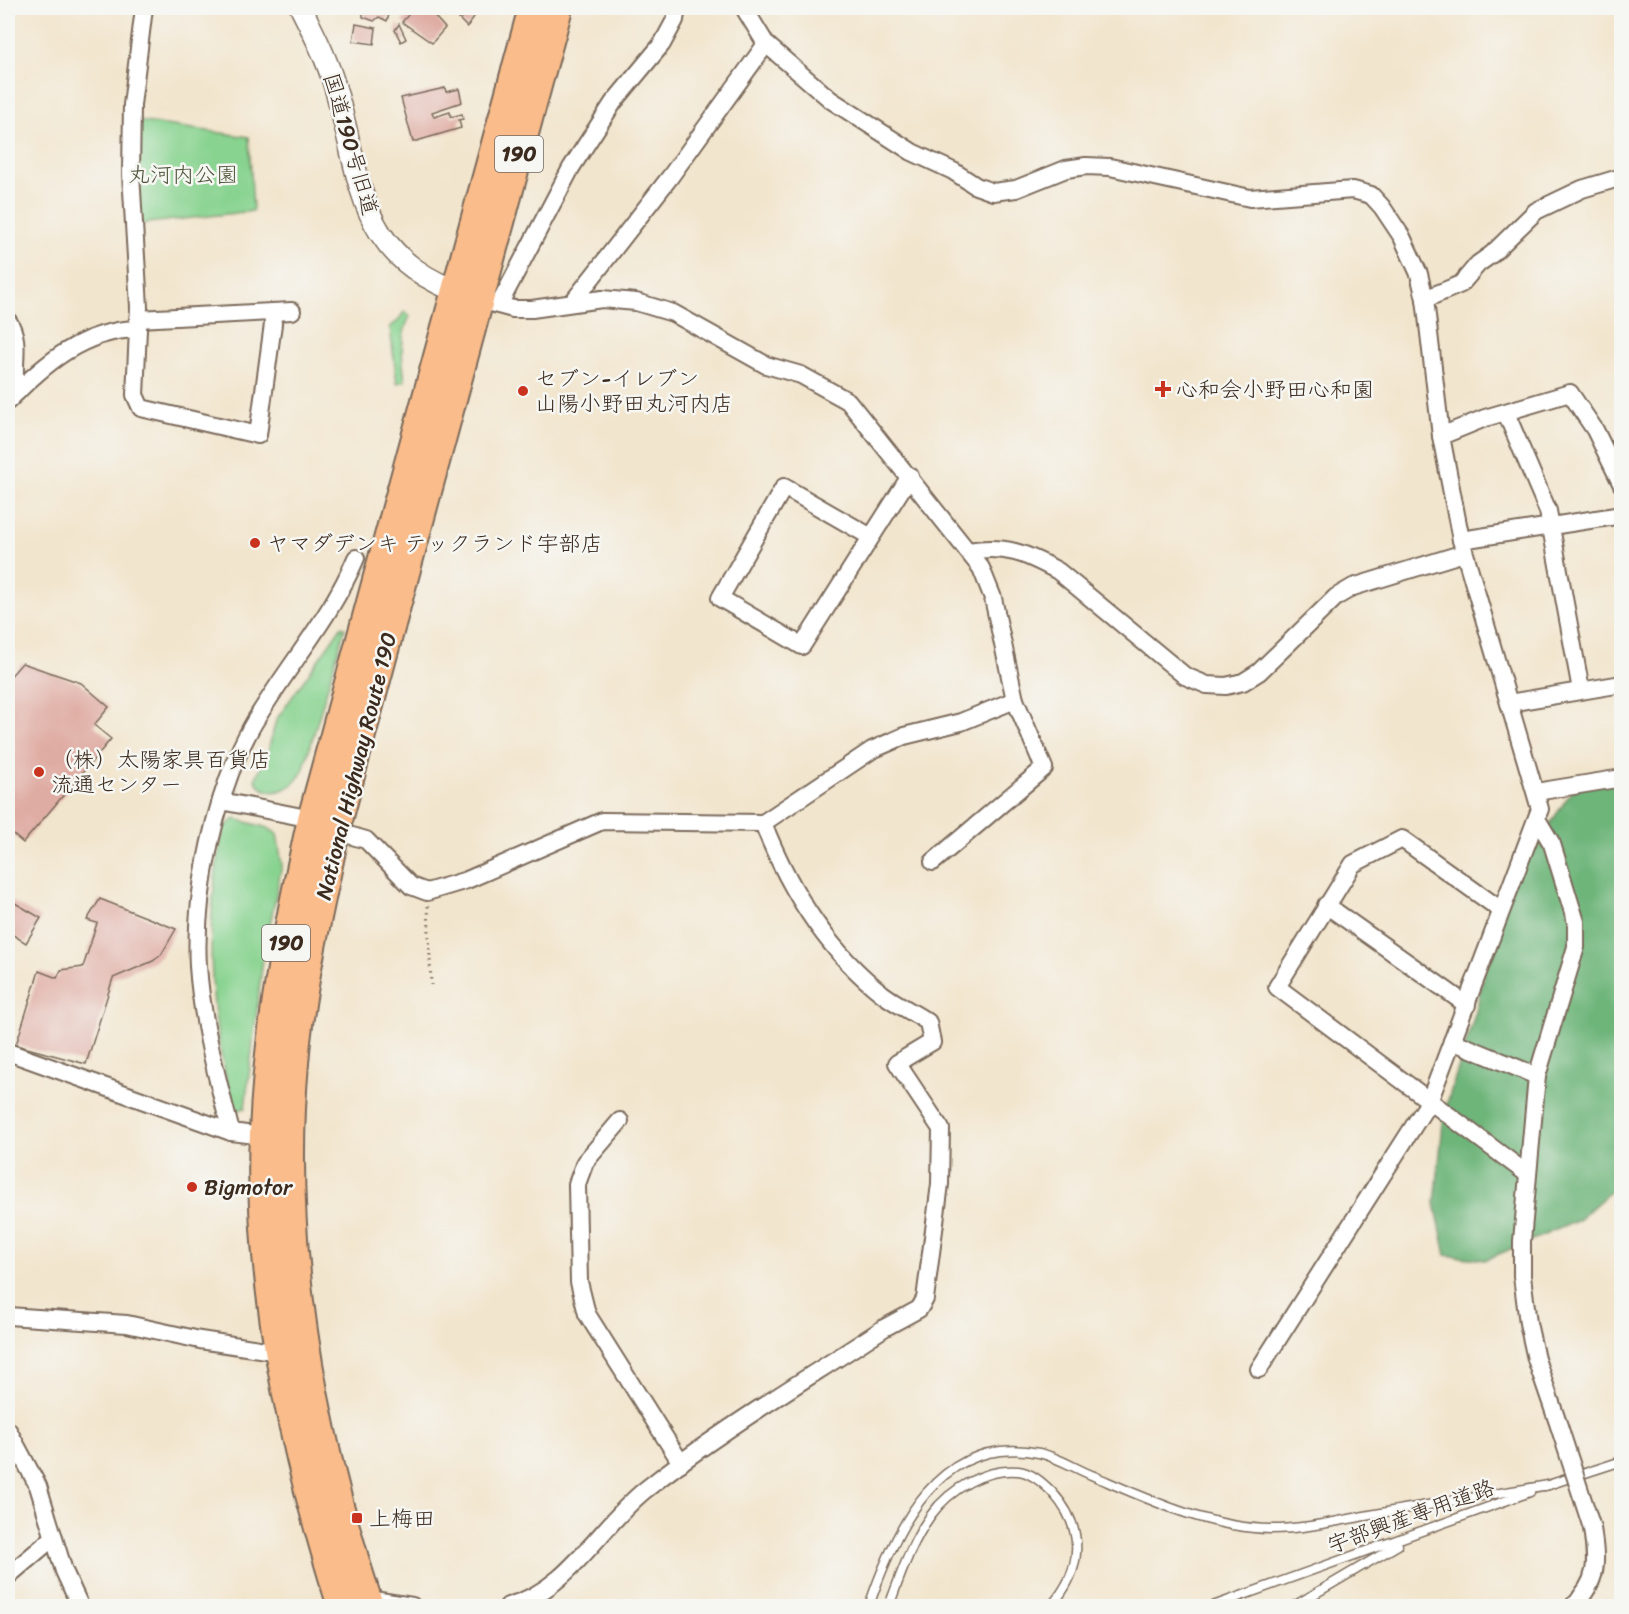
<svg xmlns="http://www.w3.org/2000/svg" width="1629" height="1614" font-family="Sriracha,'Klee One',sans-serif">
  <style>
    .green { fill: #88d390; stroke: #627e57; stroke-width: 1.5 }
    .forest { fill: #6eb57a; stroke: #54704c; stroke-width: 1.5 }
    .building { fill: #dfaca3 }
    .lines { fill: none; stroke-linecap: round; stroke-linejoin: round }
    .service-casing { stroke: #7b6b5b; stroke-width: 11 }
    .minor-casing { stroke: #7b6b5b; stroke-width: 20 }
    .tertiary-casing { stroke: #7b6b5b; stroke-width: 24 }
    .trunk-casing { stroke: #7b6b5b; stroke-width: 32 }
    .path { stroke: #7b6b5b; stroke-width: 3; stroke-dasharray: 1.5 4.5; stroke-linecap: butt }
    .service { stroke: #fff; stroke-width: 8 }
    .minor { stroke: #fff; stroke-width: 16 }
    .tertiary { stroke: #fff; stroke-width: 21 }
    .trunk { stroke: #f9bc8a; stroke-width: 28 }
    .minor-bridge-casing { stroke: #7b6b5b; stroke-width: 20; stroke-linecap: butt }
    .minor-bridge { stroke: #fff; stroke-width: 16 }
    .poi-dot { fill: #c8321e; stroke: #f6f6f2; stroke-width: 2 }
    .labels { text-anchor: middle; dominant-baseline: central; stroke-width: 5; stroke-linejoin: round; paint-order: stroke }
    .shield { fill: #f6f6f2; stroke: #73675e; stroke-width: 1.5 }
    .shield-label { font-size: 21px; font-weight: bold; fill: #3b2a1e }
    .street-label { font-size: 22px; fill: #3b2a1e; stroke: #f6f6f2 }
    .park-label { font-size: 22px; fill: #4e543a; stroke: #f6f6f2 }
    .poi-label { font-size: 22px; fill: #3b2a1e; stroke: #f6f6f2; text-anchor: start }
  </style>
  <rect width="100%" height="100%" fill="#f6f6f2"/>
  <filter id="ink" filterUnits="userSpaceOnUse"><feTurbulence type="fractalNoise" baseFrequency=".0167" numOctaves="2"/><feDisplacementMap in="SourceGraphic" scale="12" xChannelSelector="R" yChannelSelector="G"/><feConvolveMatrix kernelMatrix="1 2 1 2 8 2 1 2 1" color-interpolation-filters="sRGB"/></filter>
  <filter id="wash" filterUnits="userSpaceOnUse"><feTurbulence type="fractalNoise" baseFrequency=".008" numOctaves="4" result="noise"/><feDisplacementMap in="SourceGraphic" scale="24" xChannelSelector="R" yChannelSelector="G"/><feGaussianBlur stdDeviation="1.35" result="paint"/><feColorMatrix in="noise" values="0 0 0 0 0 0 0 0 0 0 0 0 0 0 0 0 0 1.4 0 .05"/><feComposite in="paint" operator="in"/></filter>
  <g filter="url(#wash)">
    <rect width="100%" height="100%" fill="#f2e5cd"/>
    <g class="green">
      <polygon points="137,121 249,137 253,211 140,224"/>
      <path d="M 404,312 L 410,316 C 399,338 402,357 405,381 L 397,383 L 390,327 L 398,321 Z"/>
      <path d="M 342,626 L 345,628 L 303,771 C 293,789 269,802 255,780 L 268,751 L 276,720 Z"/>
      <path d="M 235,819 L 268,828 L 277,834 L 282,865 L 263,959 L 245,1108 L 236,1111 C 207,1026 204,914 224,827 Z"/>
    </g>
    <polygon class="forest" points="1621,764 1621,1182 1577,1221 1485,1260 1446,1255 1435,1203 1444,1113 1476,1011 1499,901 1571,792"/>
    <g id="blocks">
      <g class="building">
        <polygon points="354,8 396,8 394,13 390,11 387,21 379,17 374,21 363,17 363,11"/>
        <polygon points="414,8 415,11 420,8 424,11 428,9 445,28 432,43 402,22"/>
        <polygon points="452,8 469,8 476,14 467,27 459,19 462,18 460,14"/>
        <polygon points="356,24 376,28 374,44 353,41"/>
        <polygon points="399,24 406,39 401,42 395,30"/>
        <polygon points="445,88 446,92 459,89 462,102 432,112 434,117 450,112 451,117 462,114 463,119 459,120 461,128 413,142 401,98"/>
        <polygon points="22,663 81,683 109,707 94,725 111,739 23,843 8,830 8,679"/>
        <polygon points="8,899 41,918 26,943 8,932"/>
        <polygon points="100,899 176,929 161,955 153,961 113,978 86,1064 16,1045 39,971 57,978 61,970 83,967 97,923 87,920"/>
      </g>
    </g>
  </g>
  <g filter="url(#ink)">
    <use href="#blocks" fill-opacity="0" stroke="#7b6b5b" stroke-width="1.5"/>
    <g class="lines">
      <defs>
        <g id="service">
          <polyline points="1545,1486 1622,1461"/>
          <path d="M 869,1606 C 895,1529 939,1433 1039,1453 C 1058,1457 1076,1469 1094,1476 C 1150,1500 1209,1528 1271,1529 C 1305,1529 1337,1521 1370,1515 C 1430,1504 1489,1495 1549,1485"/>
          <path d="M 889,1606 C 901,1574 911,1543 931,1515 C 950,1489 985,1468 1018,1471 C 1031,1472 1043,1483 1052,1492 C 1086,1529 1083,1570 1051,1606"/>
          <polyline points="1213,1606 1530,1492"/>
          <polyline points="1294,1606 1398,1545"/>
        </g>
        <g id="minor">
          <polyline points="144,8 132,105 131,174 139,307 135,395 141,408 258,435 273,324 272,312"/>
          <polyline points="744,8 766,44 831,100 912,152 953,171 976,186 993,192 1016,189 1066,169 1086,166 1110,167 1250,198 1353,190 1371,195 1382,207 1402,237 1419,274 1425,299 1441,436 1461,540 1540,809 1429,1102 1259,1369"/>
          <polyline points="1425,299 1461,284 1478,264 1492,254 1536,211 1582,189 1622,177"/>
          <polyline points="572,303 670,177 766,44"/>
          <polyline points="499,305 571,168 613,103 662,44 675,20 677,8"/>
          <polyline points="138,319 292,311"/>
          <path d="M 8,321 C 23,343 10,367 17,392"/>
          <path d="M 8,401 C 44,364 83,330 138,329"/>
          <polyline points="1506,413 1548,511 1581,690"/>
          <polyline points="1441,436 1485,418 1570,393 1595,430 1622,485"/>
          <polyline points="871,537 784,487 720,598 802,646 910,476"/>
          <polyline points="1461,540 1622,515"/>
          <path d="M 968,551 C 1006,545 1025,553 1058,571 L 1185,676 L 1207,685 L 1226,686 L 1243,682 L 1259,672 L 1336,597 L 1353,587 L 1464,553"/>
          <polyline points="1509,703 1622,684"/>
          <polyline points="1536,792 1622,778"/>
          <polyline points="221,801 312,819 335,831 366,840 411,886 427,892 467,880 602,821 763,823 872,750 904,736 961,722 1015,700 993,598 981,568 848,401 801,375 766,365 673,313 636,302 602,299 532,309 513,309 480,300"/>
          <polyline points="1537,819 1552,844 1576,922 1576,947 1537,1076 1522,1241 1522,1276 1528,1323 1536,1359 1559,1426"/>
          <polyline points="933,862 1044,768 1015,700"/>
          <polyline points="1326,905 1467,1005"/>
          <polyline points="1501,910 1402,839 1353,864 1277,987 1526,1173"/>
          <polyline points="1452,1041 1537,1076"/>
          <polyline points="8,1052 231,1132 271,1137"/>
          <polyline points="620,1121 585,1162 577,1184 579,1282 587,1314 681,1463"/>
          <path d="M 231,1132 C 217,1077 202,1023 198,966 C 194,893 215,793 251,728 C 284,670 330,620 356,558"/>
          <polyline points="8,1316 127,1324 200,1340 285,1353"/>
          <polyline points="8,1430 38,1486 64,1571 80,1606"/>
          <polyline points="8,1576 54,1537"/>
          <polyline points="367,1599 412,1606"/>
          <path d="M 508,1606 C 568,1591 599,1527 645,1490 C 720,1430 804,1381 884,1328 L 919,1309 L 925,1299 L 940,1184 L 941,1129 L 897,1063 L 932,1042 L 928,1022 C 914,1013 898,1005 884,995 C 827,951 789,889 763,823"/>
          <path d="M 1573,1606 C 1599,1580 1597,1563 1592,1528"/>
        </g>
        <path id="tertiary" d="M 301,8 C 314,34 327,59 335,87 C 364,186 355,257 469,296"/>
        <g id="trunk">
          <path d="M 342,1606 C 296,1460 257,1288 264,1133 C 268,1027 289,923 312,819 L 533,8"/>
          <path d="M 369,1606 C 312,1433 278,1245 294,1063 C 300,985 320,907 335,831 L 558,8"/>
        </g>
      </defs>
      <use href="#service" class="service-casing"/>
      <use href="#minor" class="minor-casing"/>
      <use href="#tertiary" class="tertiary-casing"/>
      <use href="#trunk" class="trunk-casing"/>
      <polyline class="path" points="428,906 431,985"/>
      <use href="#service" class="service"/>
      <use href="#minor" class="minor"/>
      <use href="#tertiary" class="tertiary"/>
      <use href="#trunk" class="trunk"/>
      <defs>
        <polyline id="minor-bridge" points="1559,1426 1592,1528"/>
      </defs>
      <use href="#minor-bridge" class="minor-bridge-casing"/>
      <use href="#minor-bridge" class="minor-bridge"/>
    </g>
  </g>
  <g class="poi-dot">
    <path d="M1160 380h6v6h6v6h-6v6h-6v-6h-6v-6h6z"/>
    <circle cx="523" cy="391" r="6"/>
    <circle cx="255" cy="543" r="6"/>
    <circle cx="39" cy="772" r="6"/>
    <circle cx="192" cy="1187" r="6"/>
    <rect x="351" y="1512" width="12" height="12" rx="3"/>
  </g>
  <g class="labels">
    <g class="shield">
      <rect x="495" y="136" width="48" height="36" rx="4.5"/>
      <rect x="262" y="925" width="48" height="36" rx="4.5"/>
    </g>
    <g class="shield-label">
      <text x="519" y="154">190</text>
      <text x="286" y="943">190</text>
    </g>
    <g class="street-label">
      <text transform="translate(351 144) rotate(74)">国道190号旧道</text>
      <text transform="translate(356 766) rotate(-76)">National Highway Route 190</text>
      <text transform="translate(1411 1516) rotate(-20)">宇部興産専用道路</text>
    </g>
    <g class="park-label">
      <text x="183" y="174">丸河内公園</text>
    </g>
    <g class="poi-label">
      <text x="535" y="378">セブン-イレブン<tspan x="535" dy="25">山陽小野田丸河内店</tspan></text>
      <text x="1176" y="389">心和会小野田心和園</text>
      <text x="267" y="543">ヤマダデンキ テックランド宇部店</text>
      <text x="51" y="759">（株）太陽家具百貨店<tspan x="51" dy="25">流通センター</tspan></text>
      <text x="204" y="1187">Bigmotor</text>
      <text x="369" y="1518">上梅田</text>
    </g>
  </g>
  <rect width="1629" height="1614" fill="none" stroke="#f6f6f2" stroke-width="30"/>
</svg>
